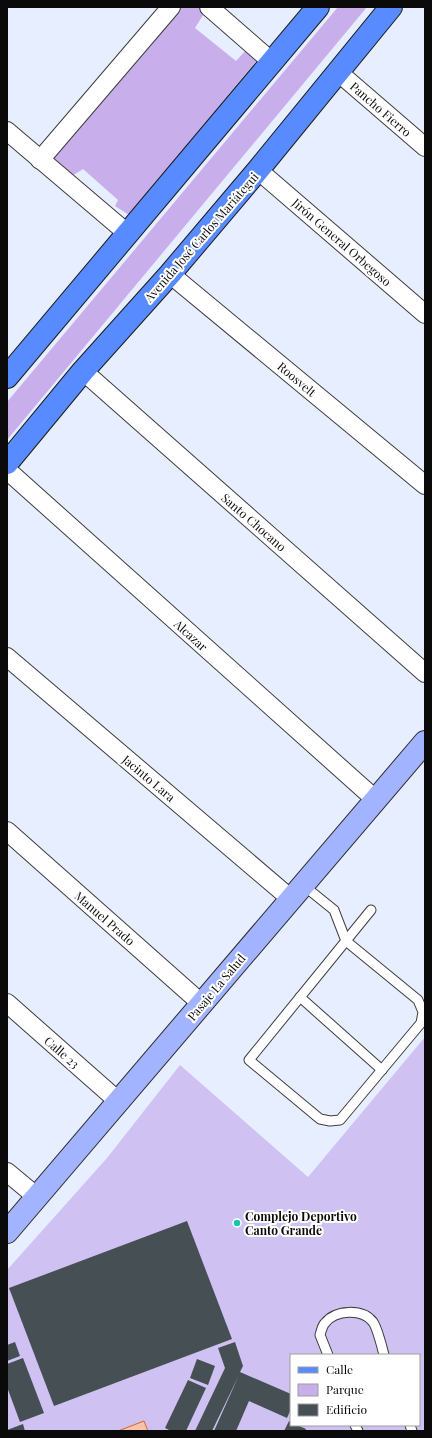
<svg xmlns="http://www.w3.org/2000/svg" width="432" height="1438" font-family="'Playfair Display',serif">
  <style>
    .green { fill: #c8afeb }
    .pitch { fill: #cfc2f2; fill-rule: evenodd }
    .water { fill: #fac2a8; stroke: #d6642b }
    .building { fill: #464f53 }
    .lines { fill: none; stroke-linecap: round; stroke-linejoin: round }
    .lane-casing { stroke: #3d3d3d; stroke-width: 11 }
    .street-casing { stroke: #3d3d3d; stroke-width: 20 }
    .secondary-casing { stroke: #2c2c2c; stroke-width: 24 }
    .primary-casing { stroke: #1b1b1b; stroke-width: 24 }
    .lane { stroke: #fff; stroke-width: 9 }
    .street { stroke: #fff; stroke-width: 18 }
    .secondary { stroke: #a2b3ff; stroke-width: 22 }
    .primary { stroke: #578bff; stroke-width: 22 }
    .poi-dot { fill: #1bc2af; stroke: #fff; stroke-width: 1.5 }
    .labels { text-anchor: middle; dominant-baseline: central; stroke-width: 4; stroke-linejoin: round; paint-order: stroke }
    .street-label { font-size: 12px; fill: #0a0a0a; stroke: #fff }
    .poi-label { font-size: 12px; font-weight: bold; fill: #0a0a0a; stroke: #fff; text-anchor: start }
  </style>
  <rect width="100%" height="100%" fill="#e7eeff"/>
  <g class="green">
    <polygon points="181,7 199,7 205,12 195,28 236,61 247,49 257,60 129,215 115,206 118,200 83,169 72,176 50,162 51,153"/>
    <polygon points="338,7 367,7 7,440 7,402"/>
  </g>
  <path class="pitch" d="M 425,1037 L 425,1431 L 7,1431 L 7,1270 L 107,1158 L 180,1065 L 308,1177 ZM 291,1355 L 419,1355 L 419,1425 L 291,1425 Z"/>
  <polygon class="water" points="144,1421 148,1431 118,1431"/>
  <g class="building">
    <polygon points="187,1221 232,1339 54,1406 9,1288"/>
    <polygon points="15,1342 20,1356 7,1361 7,1345"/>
    <polygon points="235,1342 243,1366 240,1372 291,1394 291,1409 287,1418 249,1401 236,1431 214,1431 239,1375 212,1431 195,1431 225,1368 218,1348"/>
    <polygon points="23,1358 44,1413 20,1422 7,1387 7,1364"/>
    <polygon points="197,1359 215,1366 208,1385 190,1378"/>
    <polygon points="188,1380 206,1388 186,1431 171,1431 165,1428"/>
    <polygon points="289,1421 291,1422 291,1425 297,1425 306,1429 305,1431 284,1431"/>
    <polygon points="23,1424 25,1431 7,1431 7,1430"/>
  </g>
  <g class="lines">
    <defs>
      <g id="lane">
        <polyline points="303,885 334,910 346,941 418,1000 423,1012 421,1023 340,1120 330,1121 320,1119 249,1060 371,910"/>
        <polyline points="300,997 382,1070"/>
        <path d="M 328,1355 L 320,1335 C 321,1332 322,1326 325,1323 C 335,1310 362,1308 373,1322 C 377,1328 382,1347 384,1355"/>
        <polyline points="355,1425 358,1431"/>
        <polyline points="410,1425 412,1431"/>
      </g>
      <g id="street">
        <polyline points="209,7 272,62"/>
        <polyline points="338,72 425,147"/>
        <polyline points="7,131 127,233"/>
        <polyline points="40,160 171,7"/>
        <polyline points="258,170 425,314"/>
        <polyline points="170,274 425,485"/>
        <polyline points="83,371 425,673"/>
        <polyline points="7,470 376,800"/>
        <polyline points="7,657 291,899"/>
        <polyline points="7,831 202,1004"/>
        <polyline points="7,1003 118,1101"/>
        <polyline points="7,1172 37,1197"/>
      </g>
      <polyline id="secondary" points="7,1232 425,742"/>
      <g id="primary">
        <polyline points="7,377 318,7"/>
        <polyline points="7,463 83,371 170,274 258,170 391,7"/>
      </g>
    </defs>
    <use href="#lane" class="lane-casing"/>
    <use href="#street" class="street-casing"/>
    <use href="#secondary" class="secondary-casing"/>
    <use href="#primary" class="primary-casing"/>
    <use href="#lane" class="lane"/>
    <use href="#street" class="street"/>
    <use href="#secondary" class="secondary"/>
    <use href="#primary" class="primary"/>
  </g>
  <circle class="poi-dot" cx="237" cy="1223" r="4"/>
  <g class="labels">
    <g class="street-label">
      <text transform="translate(381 109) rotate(41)">Pancho Fierro</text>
      <text transform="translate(201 237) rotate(-49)">Avenida José Carlos Mariátegui</text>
      <text transform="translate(342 242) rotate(41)">Jirón General Orbegoso</text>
      <text transform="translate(297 379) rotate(40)">Roosvelt</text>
      <text transform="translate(254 522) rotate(41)">Santo Chocano</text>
      <text transform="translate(191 635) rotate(42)">Alcazar</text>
      <text transform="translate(149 778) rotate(40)">Jacinto Lara</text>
      <text transform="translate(105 918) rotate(41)">Manuel Prado</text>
      <text transform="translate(216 987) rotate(-50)">Pasaje La Salud</text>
      <text transform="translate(62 1052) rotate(41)">Calle 23</text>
    </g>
    <g class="poi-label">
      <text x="245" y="1216">Complejo Deportivo<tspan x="245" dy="14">Canto Grande</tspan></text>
    </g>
  </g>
  <rect width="432" height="1438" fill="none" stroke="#0a0a0a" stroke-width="16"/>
  <rect x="290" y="1354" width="130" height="72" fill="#ffffff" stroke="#9d9d9d"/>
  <rect x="298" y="1367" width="20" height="6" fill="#578bff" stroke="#9d9d9d"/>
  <text x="326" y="1374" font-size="12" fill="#0a0a0a">Calle</text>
  <rect x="298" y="1384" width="20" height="12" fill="#c8afeb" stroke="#9d9d9d"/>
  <text x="326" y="1394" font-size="12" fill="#0a0a0a">Parque</text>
  <rect x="298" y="1404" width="20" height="12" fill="#464f53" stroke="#9d9d9d"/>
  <text x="326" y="1414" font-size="12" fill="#0a0a0a">Edificio</text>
</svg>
